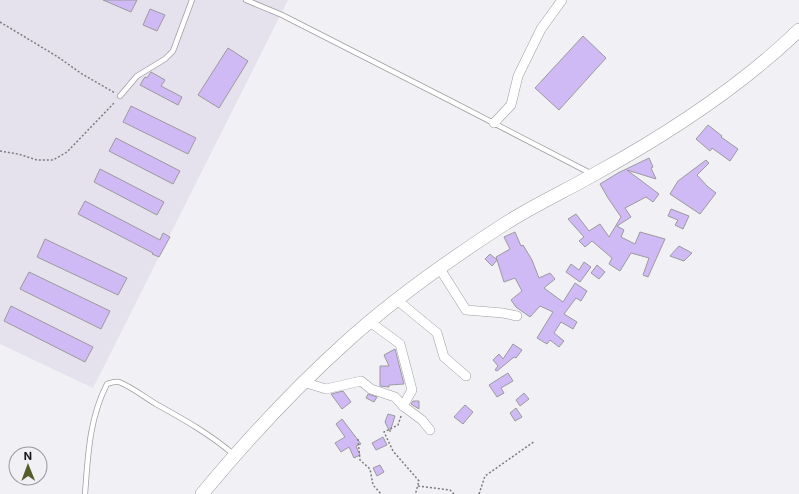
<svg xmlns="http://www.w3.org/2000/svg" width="799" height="494" font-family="Inter,sans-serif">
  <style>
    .built { fill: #e6e2ed }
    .building { fill: #cfbaf6; stroke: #9b9a9d }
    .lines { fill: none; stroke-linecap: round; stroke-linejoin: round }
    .lane-casing { stroke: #9f9da1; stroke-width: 6 }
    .street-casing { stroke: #9f9da1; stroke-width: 10 }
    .secondary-casing { stroke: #9f9da1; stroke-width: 14 }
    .path { stroke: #7c7b7e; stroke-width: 1.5; stroke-dasharray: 2 2; stroke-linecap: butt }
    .lane { stroke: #fff; stroke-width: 4.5 }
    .street { stroke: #fff; stroke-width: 9 }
    .secondary { stroke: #fff; stroke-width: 13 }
  </style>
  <rect width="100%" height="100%" fill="#f1f0f4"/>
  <polygon class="built" points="0,0 288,0 93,388 0,344"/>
  <g class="building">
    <polygon points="103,0 137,0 131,12"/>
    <polygon points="150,9 165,15 157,31 143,25"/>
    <polygon points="583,36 606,58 559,110 535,88"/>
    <polygon points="228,48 248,61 219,108 198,95"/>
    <polygon points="151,72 165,80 161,86 182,97 178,105 140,85 145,77 147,78"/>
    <polygon points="131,106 196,138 188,154 123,122"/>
    <polygon points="708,125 722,136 721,137 738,149 730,161 712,148 710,151 696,139"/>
    <polygon points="116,138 180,171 173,184 109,151"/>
    <polygon points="649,158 653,167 651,168 656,179 627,170 659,194 653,202 646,197 625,208 631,217 617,226 624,230 621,237 635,244 640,232 665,239 648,277 643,275 649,258 631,253 620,271 609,264 612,258 592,241 585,247 579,241 584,237 568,219 576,214 589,231 600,224 609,237 621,217 608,198 600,184 618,173"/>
    <polygon points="706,160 709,163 697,175 707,186 716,193 700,214 670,194 678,181"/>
    <polygon points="100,169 164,202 157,215 94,182"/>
    <polygon points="85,201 160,240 163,233 170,237 159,257 152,254 153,253 78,214"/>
    <polygon points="671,209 689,216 683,229 675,225 678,220 668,216"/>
    <polygon points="515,232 521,246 523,245 532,260 539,278 550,273 555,279 544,288 563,302 575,283 587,291 581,301 576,298 564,314 577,322 573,329 561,322 554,333 564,341 559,347 550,340 547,344 537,338 553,312 540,306 530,317 516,307 511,300 522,291 515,278 504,282 496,257 510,249 504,237"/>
    <polygon points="45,239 127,278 118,295 37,257"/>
    <polygon points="679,246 692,253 684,261 670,256"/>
    <polygon points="490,254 497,260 492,266 485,259"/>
    <polygon points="584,262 591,267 580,282 566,272 571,264 579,270"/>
    <polygon points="597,265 605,272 599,279 591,273"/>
    <polygon points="29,272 110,311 101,329 20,289"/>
    <polygon points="11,306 93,347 85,362 4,321"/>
    <polygon points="513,344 522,350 516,358 514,357 497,371 495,370 498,366 493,360 499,354 503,359"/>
    <polygon points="395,349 404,384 389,385 389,387 380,386 380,366 389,366 384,355"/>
    <polygon points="508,373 513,381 501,388 504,393 497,397 489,385"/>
    <polygon points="343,391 351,402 342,409 331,394"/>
    <polygon points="524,393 529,399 520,406 516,400"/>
    <polygon points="368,394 377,397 374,402 366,398"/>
    <polygon points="413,401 419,401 419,409 411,404"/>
    <polygon points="465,405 473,412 463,424 454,417"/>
    <polygon points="516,408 522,417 515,421 510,413"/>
    <polygon points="388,414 395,416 390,432 385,422"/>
    <polygon points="342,419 361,444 356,446 360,455 354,458 349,447 341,452 335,443 345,437 336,424"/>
    <polygon points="383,437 387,445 376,450 372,443"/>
    <polygon points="380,465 384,472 377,476 373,468"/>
  </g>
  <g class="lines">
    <defs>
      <g id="lane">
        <polyline points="246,0 282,15 447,99 592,174"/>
        <polyline points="120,96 137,76 165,59 173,51 192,0"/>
        <path d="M 85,494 C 88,456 89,419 107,384 C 110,383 115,381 119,382 C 132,387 144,397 156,404 C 183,419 210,434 233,454"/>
      </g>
      <g id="street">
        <polyline points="494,123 511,105 518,76 541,29 562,0"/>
        <polyline points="440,269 466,310 503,313 517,316"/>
        <polyline points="397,300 437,333 444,357 466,376"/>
        <polyline points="370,322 400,344 412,390 403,406"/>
        <polyline points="303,382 326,389 361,381 371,389 395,397 403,406 422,420 430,430"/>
      </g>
      <path id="secondary" d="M 202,494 C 246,441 292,391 344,344 C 391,301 449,260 503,225 C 532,206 563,192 593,175 C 666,135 739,88 799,30"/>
    </defs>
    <use href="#lane" class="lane-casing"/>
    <use href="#street" class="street-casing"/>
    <use href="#secondary" class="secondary-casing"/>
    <g class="path">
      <polyline points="0,22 58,57 82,74 115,93"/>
      <polyline points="0,151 18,154 37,160 53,160 67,152 115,102"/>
      <polyline points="401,416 398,425 384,432 393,451 419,481 416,492 414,494"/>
      <polyline points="358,439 360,460 370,469 373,485 381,494"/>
      <polyline points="418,486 450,490 454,494"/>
      <polyline points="479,494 485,476 535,441"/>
    </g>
    <use href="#lane" class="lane"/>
    <use href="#street" class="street"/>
    <use href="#secondary" class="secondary"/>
  </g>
  <g transform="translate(28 466) rotate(359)"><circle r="19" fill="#f1f0f4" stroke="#99989c"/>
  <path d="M0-3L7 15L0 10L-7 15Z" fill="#565c2a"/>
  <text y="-6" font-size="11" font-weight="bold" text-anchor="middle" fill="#161517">N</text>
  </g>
</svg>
